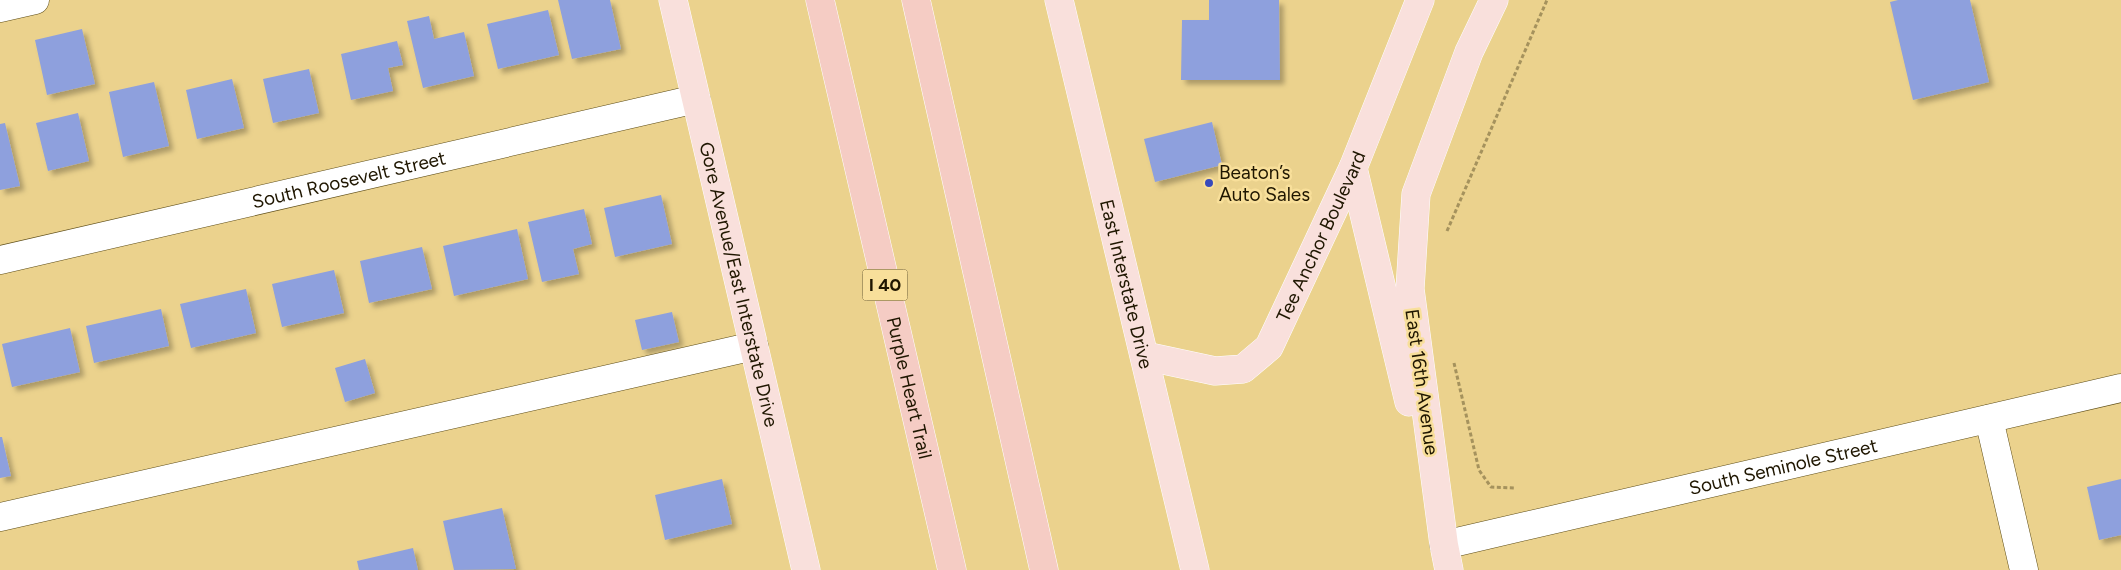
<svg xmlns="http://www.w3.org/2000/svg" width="2121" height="570" font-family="Figtree,sans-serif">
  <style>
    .building { fill: #8ea0dd; filter: url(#shadow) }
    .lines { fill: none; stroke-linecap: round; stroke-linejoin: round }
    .minor-casing { stroke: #5d4c16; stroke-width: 29 }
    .major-casing { stroke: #fff; stroke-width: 29 }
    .highway-casing { stroke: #fff; stroke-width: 29 }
    .path { stroke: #a5925d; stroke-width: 3; stroke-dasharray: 4 2.5; stroke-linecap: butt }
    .minor { stroke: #fff; stroke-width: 28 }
    .major { stroke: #f9e0dc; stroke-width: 28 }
    .highway { stroke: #f5ccc4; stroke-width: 28 }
    .poi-dot { fill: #3749bb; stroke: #f8df9a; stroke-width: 2 }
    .labels { text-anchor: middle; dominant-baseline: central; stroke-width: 5; stroke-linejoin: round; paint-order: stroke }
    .shield { fill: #f8df9a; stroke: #60522e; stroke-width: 1 }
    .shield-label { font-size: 18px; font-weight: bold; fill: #1f1600 }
    .poi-label { font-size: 19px; fill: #1f1600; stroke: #f8df9a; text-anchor: start }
    .street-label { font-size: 19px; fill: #1f1600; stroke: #f8df9a }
  </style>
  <defs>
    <filter id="shadow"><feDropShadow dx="4.5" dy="4.5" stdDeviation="2.5" flood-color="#0004"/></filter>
  </defs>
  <rect width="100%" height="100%" fill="#ebd28d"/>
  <g class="building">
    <polygon points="558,0 610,0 621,49 572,59"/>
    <polygon points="1209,0 1279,0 1280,80 1181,80 1182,20 1209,20"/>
    <polygon points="1898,0 1970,0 1989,82 1913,100 1890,2"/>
    <polygon points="548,10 559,55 498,69 487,24"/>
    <polygon points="429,16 434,39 464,32 474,76 423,88 407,21"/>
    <polygon points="82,29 95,84 47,95 35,40"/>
    <polygon points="397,41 403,65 388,68 393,91 351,100 341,54"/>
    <polygon points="309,69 319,113 273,123 263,79"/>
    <polygon points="232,79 244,128 197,139 186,90"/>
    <polygon points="154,82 169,146 123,157 109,92"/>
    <polygon points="78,113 89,161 48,171 36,123"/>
    <polygon points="1212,122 1222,165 1155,182 1144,139"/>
    <polygon points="5,123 20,186 0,190 0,124"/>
    <polygon points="661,195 672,244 615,257 604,208"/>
    <polygon points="584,209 592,244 573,249 579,274 542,282 528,222"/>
    <polygon points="517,229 528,279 454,296 443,246"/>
    <polygon points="422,247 432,289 369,303 360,261"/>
    <polygon points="334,270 344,313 282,327 272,284"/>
    <polygon points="246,289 256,333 191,348 180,304"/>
    <polygon points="161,309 169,346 94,363 86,326"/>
    <polygon points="672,312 679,342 642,350 635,320"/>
    <polygon points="70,328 80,372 12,387 2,344"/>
    <polygon points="365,359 375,393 345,402 335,368"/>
    <polygon points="0,437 2,437 11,476 0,478"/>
    <polygon points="722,479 732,524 665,540 655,495"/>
    <polygon points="2121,479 2121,535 2099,540 2087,487"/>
    <polygon points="502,508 516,569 454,570 443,521"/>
    <polygon points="413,548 418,570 359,570 357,561"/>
  </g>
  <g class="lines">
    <defs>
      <g id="minor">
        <polyline points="0,8 35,0"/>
        <path id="s1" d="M 0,260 L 696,99"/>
        <polyline points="1989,419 2024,570"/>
        <polyline points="0,517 754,346"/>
        <path id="s2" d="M 1444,545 L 2121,388"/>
      </g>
      <g id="major">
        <path id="s3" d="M 673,0 L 806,570"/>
        <path id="s4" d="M 1059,0 L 1195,570"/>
        <polyline points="1353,168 1409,402"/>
        <path id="s5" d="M 1145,356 L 1215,371 L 1243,369 L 1269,347 L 1353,168 L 1420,0"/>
        <polyline points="1449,570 1444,545 1410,289 1416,194 1469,52 1494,0"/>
      </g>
      <g id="highway">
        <path id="s6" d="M 820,0 L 952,570"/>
        <polyline points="916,0 1044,570"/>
      </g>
    </defs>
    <use href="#minor" class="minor-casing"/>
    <use href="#major" class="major-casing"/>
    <use href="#highway" class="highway-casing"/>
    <g class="path">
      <polyline points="1447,231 1547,0"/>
      <polyline points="1454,363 1479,470 1491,487 1515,488"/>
    </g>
    <use href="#minor" class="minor"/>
    <use href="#major" class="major"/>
    <use href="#highway" class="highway"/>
  </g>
  <circle class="poi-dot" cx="1209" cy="183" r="5"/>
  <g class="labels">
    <rect class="shield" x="862.5" y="269.5" width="45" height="31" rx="4"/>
    <g class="shield-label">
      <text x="885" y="285">I 40</text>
    </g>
    <g class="poi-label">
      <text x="1219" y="172">Beaton’s<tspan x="1219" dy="22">Auto Sales</tspan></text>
    </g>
    <g class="street-label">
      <text stroke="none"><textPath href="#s1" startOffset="358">South Roosevelt Street</textPath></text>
      <text stroke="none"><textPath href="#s5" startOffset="256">Tee Anchor Boulevard</textPath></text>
      <text stroke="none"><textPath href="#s3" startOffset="292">Gore Avenue/East Interstate Drive</textPath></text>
      <text stroke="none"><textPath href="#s4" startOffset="292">East Interstate Drive</textPath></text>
      <text transform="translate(1422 382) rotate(82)">East 16th Avenue</text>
      <text stroke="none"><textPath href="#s6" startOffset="398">Purple Heart Trail</textPath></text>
      <text stroke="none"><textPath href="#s2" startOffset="348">South Seminole Street</textPath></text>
    </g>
  </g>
</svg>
